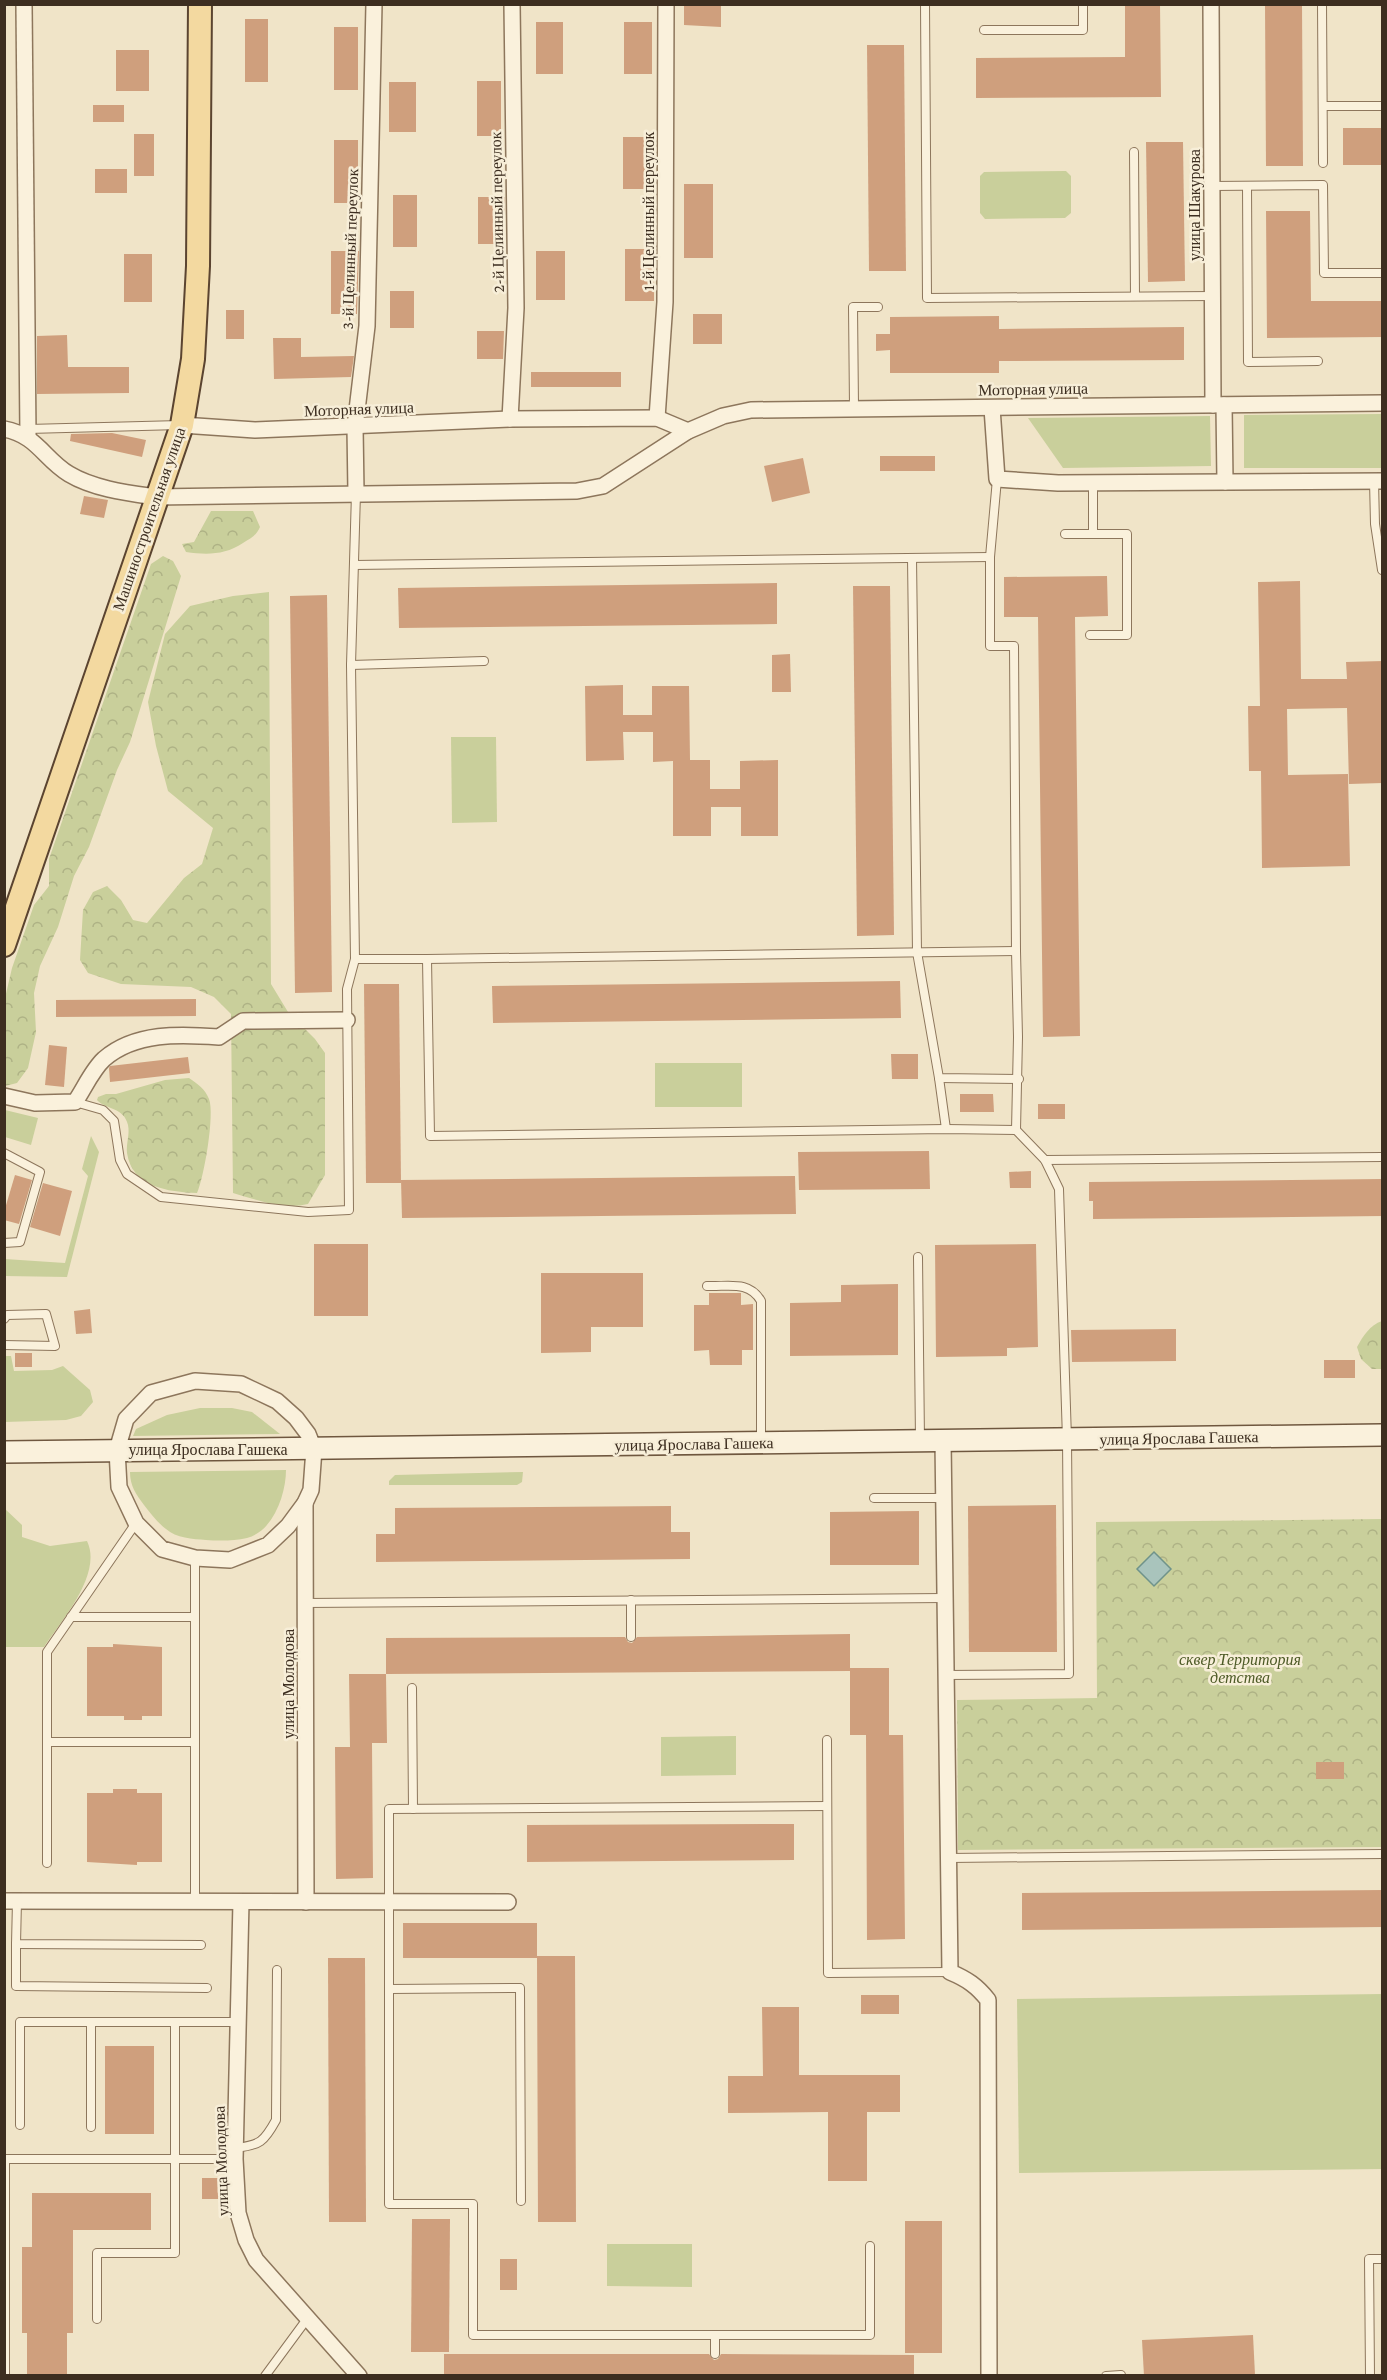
<svg xmlns="http://www.w3.org/2000/svg" width="1387" height="2380" font-family="'Crimson Pro',serif">
  <style>
    .grass { fill: #c9cf9b }
    .forest { fill: url(#forest-crowns) }
    .water { fill: #a9c4bc; stroke: #6f938a; stroke-width: 1.5 }
    .building { fill: #cf9f7d }
    .lines { fill: none; stroke-linecap: round; stroke-linejoin: round }
    .service-casing { stroke: #8d765c; stroke-width: 10 }
    .minor-casing { stroke: #8d765c; stroke-width: 18 }
    .secondary-casing { stroke: #6f573f; stroke-width: 24 }
    .primary-casing { stroke: #5b4430; stroke-width: 26 }
    .service { stroke: #faf1dc; stroke-width: 8 }
    .minor { stroke: #faf1dc; stroke-width: 15 }
    .secondary { stroke: #faf1dc; stroke-width: 21 }
    .primary { stroke: #f3d9a0; stroke-width: 22 }
    .labels { text-anchor: middle; dominant-baseline: central; stroke-width: 5; stroke-linejoin: round; paint-order: stroke }
    .street-label { font-size: 16px; fill: #3d2e20; stroke: #f7eed8 }
    .park-label { font-size: 16px; font-style: italic; fill: #4d5a26; stroke: #f7eed8 }
  </style>
  <defs>
    <pattern id="forest-crowns" width="20" height="18" patternUnits="userSpaceOnUse" patternTransform="scale(1.5)"><rect width="20" height="18" fill="#c9cf9b"/><path d="M2 6a3 3 0 1 1 6 0M12 15a3 3 0 1 1 6 0" fill="none" stroke="#aeb285"/></pattern>
  </defs>
  <rect width="100%" height="100%" fill="#f0e4c8"/>
  <g class="grass">
    <polygon points="1066,171 1071,176 1071,213 1065,218 985,219 980,213 980,176 984,172"/>
    <polygon points="1382,414 1382,468 1244,468 1244,415"/>
    <polygon points="1210,416 1211,466 1063,468 1028,418"/>
    <polygon points="451,737 496,737 497,822 452,823"/>
    <rect x="655" y="1063" width="87" height="44"/>
    <polygon points="5,1110 38,1118 31,1145 5,1137"/>
    <polygon points="91,1136 99,1152 67,1277 5,1276 5,1259 65,1263 88,1176 82,1169"/>
    <polygon points="4,1356 11,1356 14,1371 52,1370 63,1366 90,1390 93,1402 81,1416 66,1420 5,1422"/>
    <polygon points="200,1408 232,1408 252,1412 280,1434 133,1436 136,1429 167,1415"/>
    <path d="M 286,1470 C 286,1493 274,1531 247,1538 C 234,1541 219,1541 206,1540 C 193,1539 176,1538 166,1529 C 158,1523 150,1513 144,1505 C 136,1494 130,1486 130,1472 Z"/>
    <polygon points="523,1472 522,1482 517,1485 389,1485 389,1481 395,1475"/>
    <path d="M 4,1508 L 22,1525 L 22,1537 L 50,1546 L 87,1541 C 103,1574 61,1621 44,1647 L 5,1647 Z"/>
    <polygon points="736,1736 736,1775 661,1776 661,1737"/>
    <polygon points="1382,1994 1382,2169 1019,2173 1017,1999"/>
    <polygon points="607,2244 692,2244 692,2287 607,2286"/>
  </g>
  <g class="forest">
    <path d="M 211,511 L 253,511 L 260,527 C 256,536 251,538 243,543 C 225,555 207,555 186,552 L 182,544 L 194,542 Z"/>
    <polygon points="163,556 173,561 181,576 130,742 117,770 89,847 74,876 58,927 40,966 34,993 36,1032 28,1068 17,1083 5,1086 5,998 12,968 34,905 49,886 49,859 151,564"/>
    <path d="M 269,592 L 271,984 L 288,1012 L 315,1039 L 325,1053 L 325,1175 L 308,1204 C 283,1210 257,1200 233,1193 L 231,1014 L 214,997 L 191,987 L 121,984 L 88,973 L 80,960 L 83,910 L 93,892 L 107,886 L 121,900 L 133,920 L 147,923 L 184,878 L 202,864 L 213,828 L 168,791 L 156,746 L 148,702 L 165,634 L 190,606 L 233,596 Z"/>
    <path d="M 189,1078 C 198,1084 205,1089 209,1099 C 215,1114 204,1178 197,1193 C 168,1192 132,1187 127,1153 C 126,1144 130,1134 128,1125 C 124,1107 106,1110 97,1100 L 98,1097 L 106,1094 L 116,1094 L 165,1080 Z"/>
    <path d="M 1382,1321 L 1382,1369 L 1372,1369 L 1361,1359 L 1357,1347 C 1363,1336 1370,1325 1382,1321 Z"/>
    <polygon points="1382,1519 1382,1847 958,1850 957,1700 1097,1698 1096,1522"/>
  </g>
  <polygon class="water" points="1154,1552 1171,1569 1154,1586 1137,1569"/>
  <g class="building">
    <polygon points="684,4 721,4 721,27 684,25"/>
    <polygon points="1125,4 1160,4 1161,97 976,98 976,58 1125,57"/>
    <polygon points="1265,4 1302,4 1303,166 1266,166"/>
    <rect x="245" y="19" width="23" height="63"/>
    <rect x="536" y="22" width="27" height="52"/>
    <rect x="624" y="22" width="28" height="52"/>
    <rect x="334" y="27" width="24" height="63"/>
    <polygon points="867,45 904,45 906,271 869,271"/>
    <rect x="116" y="50" width="33" height="41"/>
    <rect x="477" y="81" width="24" height="55"/>
    <rect x="389" y="82" width="27" height="50"/>
    <rect x="93" y="105" width="31" height="17"/>
    <rect x="1343" y="128" width="40" height="37"/>
    <rect x="134" y="134" width="20" height="42"/>
    <rect x="623" y="137" width="29" height="52"/>
    <rect x="334" y="140" width="24" height="63"/>
    <polygon points="1146,142 1183,142 1185,281 1148,282"/>
    <rect x="95" y="169" width="32" height="24"/>
    <rect x="684" y="184" width="29" height="74"/>
    <rect x="393" y="195" width="24" height="52"/>
    <rect x="478" y="197" width="27" height="47"/>
    <polygon points="1266,211 1310,211 1311,301 1383,301 1383,337 1267,338"/>
    <rect x="625" y="249" width="29" height="52"/>
    <polygon points="331,251 359,251 357,314 331,314"/>
    <rect x="536" y="251" width="29" height="49"/>
    <rect x="124" y="254" width="28" height="48"/>
    <rect x="390" y="291" width="24" height="37"/>
    <rect x="226" y="310" width="18" height="29"/>
    <rect x="693" y="314" width="29" height="30"/>
    <polygon points="999,316 999,329 1184,327 1184,360 999,361 999,373 890,373 890,350 876,351 876,334 890,334 890,317"/>
    <polygon points="477,331 504,331 503,359 477,359"/>
    <polygon points="67,335 68,367 129,367 129,393 37,394 37,336"/>
    <polygon points="273,338 301,338 301,357 354,356 351,377 274,379"/>
    <rect x="531" y="372" width="90" height="15"/>
    <polygon points="112,433 146,440 142,457 70,441 71,434"/>
    <rect x="880" y="456" width="55" height="15"/>
    <polygon points="803,458 810,493 772,502 764,466"/>
    <polygon points="84,496 108,500 104,518 80,514"/>
    <polygon points="1107,576 1108,616 1075,617 1080,1036 1043,1037 1038,617 1004,617 1004,577"/>
    <polygon points="1300,581 1301,679 1347,679 1346,662 1383,661 1383,783 1349,784 1347,708 1287,709 1288,775 1348,774 1350,866 1262,868 1261,771 1249,771 1248,706 1260,706 1258,582"/>
    <polygon points="777,583 777,624 399,628 398,588"/>
    <polygon points="853,586 890,586 894,935 857,936"/>
    <polygon points="327,595 332,992 295,993 290,596"/>
    <polygon points="790,654 791,692 772,692 772,655"/>
    <polygon points="623,685 623,715 652,715 652,686 689,686 690,760 710,760 710,789 740,789 740,761 778,760 778,836 741,836 741,807 711,807 711,836 673,836 673,761 653,762 653,732 623,732 624,760 586,761 585,686"/>
    <polygon points="900,981 901,1018 493,1023 492,986"/>
    <polygon points="364,984 399,984 401,1183 366,1183"/>
    <polygon points="196,999 196,1016 56,1017 56,1000"/>
    <polygon points="49,1045 67,1047 64,1087 45,1085"/>
    <polygon points="891,1054 918,1054 918,1079 892,1079"/>
    <polygon points="188,1057 190,1073 110,1082 109,1068 110,1066"/>
    <polygon points="960,1094 993,1094 994,1112 960,1112"/>
    <rect x="1038" y="1104" width="27" height="15"/>
    <polygon points="929,1151 930,1189 799,1190 798,1152"/>
    <polygon points="1031,1171 1031,1188 1010,1188 1009,1172"/>
    <polygon points="15,1175 32,1180 19,1224 4,1220 4,1212"/>
    <polygon points="795,1176 796,1214 402,1218 401,1180"/>
    <polygon points="1383,1179 1383,1216 1093,1219 1093,1201 1089,1201 1089,1182"/>
    <polygon points="43,1183 72,1191 60,1236 30,1227"/>
    <rect x="314" y="1244" width="54" height="72"/>
    <polygon points="1036,1244 1038,1347 1007,1348 1007,1356 936,1357 935,1245"/>
    <polygon points="541,1273 643,1273 643,1327 591,1327 591,1352 541,1353"/>
    <polygon points="898,1284 898,1355 790,1356 790,1303 841,1302 841,1285"/>
    <polygon points="709,1293 741,1293 741,1305 753,1304 753,1350 742,1350 742,1365 710,1365 709,1350 694,1351 694,1305 709,1305"/>
    <polygon points="90,1309 92,1333 76,1334 74,1311"/>
    <polygon points="1176,1329 1176,1361 1072,1362 1071,1330"/>
    <rect x="15" y="1353" width="17" height="14"/>
    <rect x="1324" y="1360" width="31" height="18"/>
    <polygon points="1056,1505 1057,1652 969,1652 968,1506"/>
    <polygon points="671,1506 671,1532 690,1532 690,1559 376,1562 376,1534 395,1534 395,1508"/>
    <polygon points="919,1511 919,1565 830,1565 830,1512"/>
    <polygon points="850,1634 850,1668 889,1668 889,1735 903,1735 905,1939 867,1940 866,1735 850,1735 850,1671 386,1674 386,1638 625,1637 628,1642 632,1643 637,1637"/>
    <polygon points="113,1644 162,1647 162,1716 142,1716 142,1720 124,1720 124,1716 87,1716 87,1647 113,1647"/>
    <polygon points="349,1674 386,1674 387,1743 372,1743 373,1878 336,1879 335,1747 350,1747"/>
    <rect x="1316" y="1762" width="28" height="17"/>
    <polygon points="113,1789 137,1789 137,1793 162,1793 162,1862 137,1862 137,1865 87,1862 87,1793 113,1793"/>
    <polygon points="794,1824 794,1860 527,1862 527,1825"/>
    <polygon points="1383,1890 1383,1927 1022,1930 1022,1893"/>
    <polygon points="403,1923 537,1923 537,1956 575,1956 576,2222 538,2222 537,1958 403,1958"/>
    <polygon points="328,1958 365,1958 366,2222 329,2222"/>
    <rect x="861" y="1995" width="38" height="19"/>
    <polygon points="762,2007 799,2007 799,2075 900,2075 900,2112 867,2112 867,2181 828,2181 828,2112 728,2113 728,2076 763,2076"/>
    <rect x="105" y="2046" width="49" height="88"/>
    <rect x="202" y="2178" width="17" height="21"/>
    <polygon points="32,2193 151,2193 151,2230 73,2230 73,2333 67,2333 67,2376 27,2376 27,2333 22,2333 22,2247 32,2247"/>
    <polygon points="412,2219 450,2219 449,2352 411,2352"/>
    <rect x="905" y="2221" width="37" height="132"/>
    <rect x="500" y="2259" width="17" height="31"/>
    <polygon points="1253,2335 1255,2375 1144,2376 1142,2340"/>
    <polygon points="444,2354 709,2354 714,2360 718,2359 721,2354 914,2355 914,2376 444,2376"/>
  </g>
  <g class="lines">
    <defs>
      <g id="service">
        <polyline points="925,4 927,298 1213,296"/>
        <polyline points="1322,4 1323,163"/>
        <polyline points="984,30 1083,30 1083,4"/>
        <polyline points="1323,106 1382,106"/>
        <polyline points="1134,152 1135,296"/>
        <polyline points="1212,186 1323,185 1324,273 1382,273"/>
        <polyline points="1247,186 1248,362 1318,361"/>
        <polyline points="854,407 853,307 878,307"/>
        <polyline points="28,429 180,425"/>
        <polyline points="1374,481 1375,524 1382,570"/>
        <polyline points="1093,483 1093,534"/>
        <polyline points="356,493 351,665 355,959 427,959 430,1136 946,1129 1016,1130"/>
        <polyline points="1065,534 1127,534 1127,635 1090,635"/>
        <polyline points="912,558 917,952 939,1078 1019,1079"/>
        <polyline points="354,565 990,557"/>
        <polyline points="351,665 484,661"/>
        <polyline points="427,959 1016,951"/>
        <polyline points="939,1078 946,1129"/>
        <polyline points="75,1102 103,1110 114,1121 120,1160 127,1174 161,1197 308,1212 349,1210 347,989 355,959"/>
        <polyline points="4,1153 40,1172 20,1242 4,1243"/>
        <polyline points="1045,1160 1382,1157"/>
        <polyline points="918,1257 920,1440"/>
        <path d="M 707,1286 C 728,1287 749,1280 761,1301 L 761,1440"/>
        <polyline points="4,1319 7,1315 46,1314 55,1346 4,1345"/>
        <polyline points="874,1498 943,1498"/>
        <polyline points="195,1558 195,1902"/>
        <polyline points="631,1600 631,1637"/>
        <polyline points="306,1603 945,1598"/>
        <polyline points="71,1617 195,1617"/>
        <polyline points="946,1675 1069,1674 1067,1439 1059,1189 1045,1160 1016,1130 1018,1037 1016,951 1014,646 990,646 990,557 997,479"/>
        <polyline points="412,1688 413,1809"/>
        <polyline points="827,1740 828,1973 950,1972"/>
        <polyline points="47,1742 195,1742"/>
        <polyline points="827,1806 389,1809 389,2204 473,2204 473,2335 870,2335 870,2246"/>
        <polyline points="949,1858 1382,1854"/>
        <polyline points="47,1863 47,1652 136,1523"/>
        <polyline points="17,1901 16,1944 201,1945"/>
        <polyline points="16,1944 16,1986 207,1988"/>
        <polyline points="390,1989 520,1988 521,2201"/>
        <polyline points="91,2022 91,2127"/>
        <polyline points="20,2125 20,2022 237,2022"/>
        <path d="M 236,2148 C 260,2145 264,2142 276,2120 L 277,1970"/>
        <polyline points="97,2319 97,2253 175,2253 175,2022"/>
        <polyline points="715,2335 715,2354"/>
        <polyline points="5,2376 5,2159 235,2159"/>
        <polyline points="265,2376 307,2319"/>
        <polyline points="1106,2376 1121,2375"/>
        <polyline points="1370,2376 1369,2259 1382,2259"/>
      </g>
      <g id="minor">
        <polyline points="24,4 28,436"/>
        <polyline points="1211,4 1213,405"/>
        <polyline points="1224,405 1225,482"/>
        <polyline points="992,408 997,479 1058,483 1382,481"/>
        <polyline points="657,418 665,302 666,4"/>
        <polyline points="510,419 516,308 512,4"/>
        <polyline points="182,425 255,430 510,419 657,418 688,431"/>
        <path d="M 4,429 C 37,435 44,459 69,474 C 94,489 128,493 156,497 L 577,491 L 603,486 L 688,431 L 723,416 L 751,410 L 1382,403"/>
        <polyline points="356,493 355,427 367,326 374,4"/>
        <path d="M 4,1096 L 35,1103 L 75,1102 C 84,1089 92,1070 104,1059 C 135,1032 180,1034 219,1037 L 243,1021 L 347,1020"/>
        <polygon points="195,1381 241,1384 277,1401 296,1418 308,1434 314,1449 311,1490 305,1503 288,1526 268,1545 230,1560 195,1558 162,1549 136,1523 119,1487 117,1450 126,1419 151,1393"/>
        <path d="M 943,1441 L 950,1972 C 967,1979 977,1986 988,2000 L 989,2376"/>
        <polyline points="305,1503 306,1902"/>
        <polyline points="4,1901 508,1902"/>
        <polyline points="241,1902 235,2159 238,2213 246,2240 256,2260 359,2376"/>
      </g>
      <polyline id="secondary" points="4,1452 1382,1435"/>
      <polyline id="primary" points="4,945 182,425 193,359 198,266 200,4"/>
    </defs>
    <use href="#service" class="service-casing"/>
    <use href="#minor" class="minor-casing"/>
    <use href="#secondary" class="secondary-casing"/>
    <use href="#primary" class="primary-casing"/>
    <use href="#service" class="service"/>
    <use href="#minor" class="minor"/>
    <use href="#secondary" class="secondary"/>
    <use href="#primary" class="primary"/>
  </g>
  <g class="labels">
    <g class="street-label">
      <text transform="translate(1194 205) rotate(-90)">улица Шакурова</text>
      <text transform="translate(648 211) rotate(-90)">1-й Целинный переулок</text>
      <text transform="translate(497 212) rotate(-91)">2-й Целинный переулок</text>
      <text transform="translate(350 249) rotate(-88)">3-й Целинный переулок</text>
      <text transform="translate(1033 389) rotate(-1)">Моторная улица</text>
      <text transform="translate(359 409) rotate(-2)">Моторная улица</text>
      <text transform="translate(149 519) rotate(-71)">Машиностроительная улица</text>
      <text transform="translate(1179 1438) rotate(-1)">улица Ярослава Гашека</text>
      <text transform="translate(694 1444) rotate(-1)">улица Ярослава Гашека</text>
      <text x="208" y="1449">улица Ярослава Гашека</text>
      <text transform="translate(288 1684) rotate(-90)">улица Молодова</text>
      <text transform="translate(221 2161) rotate(-92)">улица Молодова</text>
    </g>
    <g class="park-label">
      <text x="1240" y="1659">сквер Территория<tspan x="1240" dy="18">детства</tspan></text>
    </g>
  </g>
  <rect width="1387" height="2380" fill="none" stroke="#3d2e20" stroke-width="12"/>
</svg>
